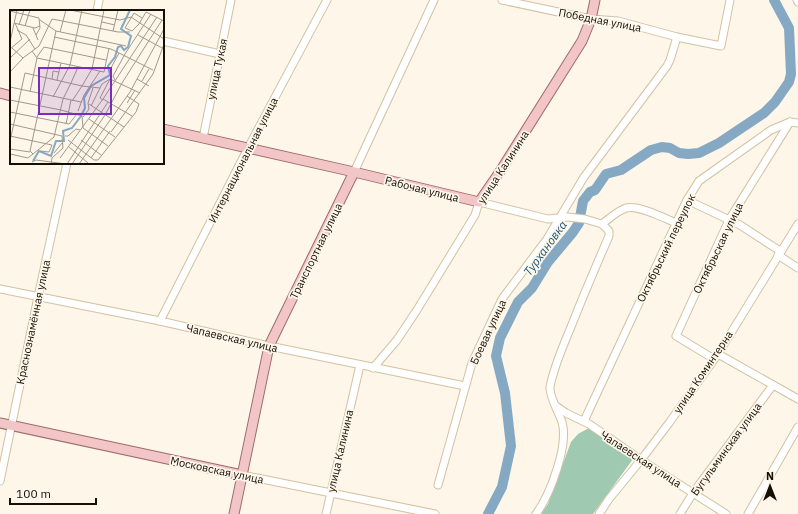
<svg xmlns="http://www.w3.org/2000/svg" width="798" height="514" font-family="'IBM Plex Sans',sans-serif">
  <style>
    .forest { fill: #a0c9b2 }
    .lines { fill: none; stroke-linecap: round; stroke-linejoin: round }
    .river { stroke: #85a9c2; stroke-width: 10 }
    .minor-casing { stroke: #d3c1a1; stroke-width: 9 }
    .major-casing { stroke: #9f6c69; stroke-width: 11 }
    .minor { stroke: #fff; stroke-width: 7 }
    .major { stroke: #f2c5c6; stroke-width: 9 }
    .labels { text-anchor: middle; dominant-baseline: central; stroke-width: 3.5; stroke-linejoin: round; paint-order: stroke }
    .street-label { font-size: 11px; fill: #150f04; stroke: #fdf6e9 }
    .water-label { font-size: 12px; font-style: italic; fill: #1c587b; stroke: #fdf6e9 }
    .inset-river { fill: none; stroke: #85a9c2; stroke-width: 2 }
    .inset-road { fill: none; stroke: #a09a8d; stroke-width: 1 }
    .view { fill: #7b2cbf; fill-opacity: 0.15; stroke: #7b2cbf; stroke-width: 2 }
    .inset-edge { fill: none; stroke: #150f04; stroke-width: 2 }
  </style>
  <rect width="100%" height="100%" fill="#fdf6e9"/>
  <polygon class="forest" points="589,428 633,459 593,514 541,514 548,504 571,442 578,434"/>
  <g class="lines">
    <polyline class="river" points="488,514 502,487 511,446 505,393 496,356 500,338 518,302 532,288 548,262 573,232 579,223 583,201 590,192 595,190 606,174 621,170 651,150 662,147 670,148 679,153 688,154 699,153 719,143 764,113 775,102 789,82 791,74 789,28 774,0"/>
    <defs>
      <g id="minor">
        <polyline points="502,0 591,19 618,21 677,37 721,46 730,0"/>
        <polyline points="797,0 798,2"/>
        <polyline points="97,11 99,0"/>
        <polyline points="163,41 220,54"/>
        <polyline points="203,138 231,0"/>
        <polyline points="354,172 434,0"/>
        <polyline points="687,200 740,225 780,251"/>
        <path d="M 602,224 C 609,219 617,211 626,208 C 639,205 664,218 676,223"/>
        <polyline points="778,255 798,268"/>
        <polyline points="0,289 160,321 269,346 465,386"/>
        <polyline points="160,321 248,148 327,0"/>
        <polyline points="718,354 798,399"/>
        <polyline points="714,359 676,336 729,220 790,122"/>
        <path d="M 373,368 L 397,340 L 417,310 L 475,215 L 479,202 L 548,219 L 568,217 L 585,219 L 602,224 L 609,231 L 609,236 C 596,266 583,296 571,327 C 563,346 554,366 550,387 C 549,396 559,413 562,422 C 569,445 550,495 536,514"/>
        <polyline points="556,406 566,413 589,424 641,460 726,514"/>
        <polyline points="584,421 687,200 699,181 771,130 790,122 798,123"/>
        <polyline points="242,475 435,514"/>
        <polyline points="0,481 38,297 67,163"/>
        <polyline points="438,485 472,363 502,299 547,239 584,177 667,66 670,60 677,37"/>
        <polyline points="326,514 360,365"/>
        <polyline points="599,514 609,499 641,460 669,423 718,354 798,224"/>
        <polyline points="680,514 693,493 773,385"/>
        <polyline points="748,514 798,427"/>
      </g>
      <g id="major">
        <polyline points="0,93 11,96"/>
        <polyline points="163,129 354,172 479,202 501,170 582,41 591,19 595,0"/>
        <polyline points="0,423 242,475"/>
        <polyline points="234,514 269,346 354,172"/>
      </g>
    </defs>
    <use href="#minor" class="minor-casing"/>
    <use href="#major" class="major-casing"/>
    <use href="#minor" class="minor"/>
    <use href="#major" class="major"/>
  </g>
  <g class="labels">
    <g class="street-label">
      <text transform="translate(600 20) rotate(11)">Победная улица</text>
      <text transform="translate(217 69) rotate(-78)">улица Тукая</text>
      <text transform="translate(243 160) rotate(-63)">Интернациональная улица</text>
      <text transform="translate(503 167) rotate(-57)">улица Калинина</text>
      <text transform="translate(422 189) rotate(14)">Рабочая улица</text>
      <text transform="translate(666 248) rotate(-64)">Октябрьский переулок</text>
      <text transform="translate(718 248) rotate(-64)">Октябрьская улица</text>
      <text transform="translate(316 251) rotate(-64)">Транспортная улица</text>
      <text transform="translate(33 322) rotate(-78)">Краснознамённая улица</text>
      <text transform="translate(488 332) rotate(-65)">Боевая улица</text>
      <text transform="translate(232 338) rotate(13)">Чапаевская улица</text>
      <text transform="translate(703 372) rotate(-56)">улица Коминтерна</text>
      <text transform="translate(726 449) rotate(-54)">Бугульминская улица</text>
      <text transform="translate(340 451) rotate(-77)">улица Калинина</text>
      <text transform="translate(641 459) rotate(33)">Чапаевская улица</text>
      <text transform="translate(217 470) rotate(12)">Московская улица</text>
    </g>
    <g class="water-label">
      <text transform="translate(545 248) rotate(-54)">Турхановка</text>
    </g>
  </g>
  <g transform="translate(10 10)">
    <rect width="154" height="154" fill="#fdf6e9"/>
    <path class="inset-river" d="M 23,151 L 29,141 L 41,146 L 46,131 L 54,131 L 53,121 L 62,118 L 71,106 L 75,98 L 74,88 L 81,76 L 100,65 L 98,56 L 105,47 L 108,37 L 111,36 L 114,40 L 118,37 L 121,26 L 111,19 L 120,0"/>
    <path class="inset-road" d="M 60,0 L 110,10 L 121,7 L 154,29M 0,1 L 29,8 L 30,18 L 26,25M 132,8 L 124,3 L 115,18 L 122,21 L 129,14 L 136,2 L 154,11M 30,10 L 46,21 L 116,36M 92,12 L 105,15M 4,13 L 25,18 L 30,16M 9,15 L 14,0M 15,16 L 20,0M 23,18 L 28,30M 7,20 L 16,25 L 25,39M 103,21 L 108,0M 50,22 L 56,0M 128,25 L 154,39M 44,27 L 101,39 L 143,60M 0,32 L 7,0M 2,38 L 13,48M 0,39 L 12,29 L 5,13M 22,41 L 27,48 L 94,62 L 99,38M 27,47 L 34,37 L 96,50M 0,48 L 20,29M 101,58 L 109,43M 0,62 L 13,48 L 29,36 L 42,9 L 108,22 L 120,22M 42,69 L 43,61 L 49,62M 127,69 L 139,76M 47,70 L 51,53M 105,70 L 103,66 L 115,44 L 141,4M 132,71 L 139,59M 61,73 L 68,57M 0,77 L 71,92M 20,82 L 27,48M 43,87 L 60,55 L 72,0M 93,89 L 122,106M 0,90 L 51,100M 93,90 L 90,88 L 100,69M 62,91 L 72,76 L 90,78M 117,93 L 125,80M 79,94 L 114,117M 81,96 L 92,74 L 100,69 L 130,83M 51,100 L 72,106 L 73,118M 68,101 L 74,85 L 90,61M 0,102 L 59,114 L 67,104M 73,107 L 79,99 L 78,93 L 83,78M 79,109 L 105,127M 0,114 L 52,126 L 53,138M 56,114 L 61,90M 73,118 L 98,136M 101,122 L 143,64 L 154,34M 0,126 L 42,135 L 39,142 L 30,141M 55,126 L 58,126 L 66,119 L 70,120M 58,130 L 84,150 L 88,150 L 126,102 L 129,94 L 117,86M 71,130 L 91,145M 0,131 L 15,63 L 72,76 L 82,59 L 94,0M 59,137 L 78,153M 0,139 L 20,142M 44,143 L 52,133M 0,144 L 18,148 L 44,127 L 53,89 L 61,73M 23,144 L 20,141 L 46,21M 50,148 L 93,89 L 147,7M 81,148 L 100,121M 22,152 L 26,150 L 56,154M 41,154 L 42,148 L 53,138M 57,154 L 98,92M 62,154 L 95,105 L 112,73 L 152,10M 69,154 L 120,82 L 154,19"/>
    <path class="view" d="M 29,58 L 101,58 L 101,104 L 29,104 Z"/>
    <rect width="154" height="154" class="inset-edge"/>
  </g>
  <g transform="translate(770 486)" stroke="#fdf6e9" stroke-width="3" paint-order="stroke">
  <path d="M0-3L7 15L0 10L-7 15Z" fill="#150f04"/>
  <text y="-6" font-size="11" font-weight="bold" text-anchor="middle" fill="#150f04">N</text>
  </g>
  <path d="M10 498v6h86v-6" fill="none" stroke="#150f04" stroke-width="2"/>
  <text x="16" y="498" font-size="12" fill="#150f04" stroke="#fdf6e9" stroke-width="3" paint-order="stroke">100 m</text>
</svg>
